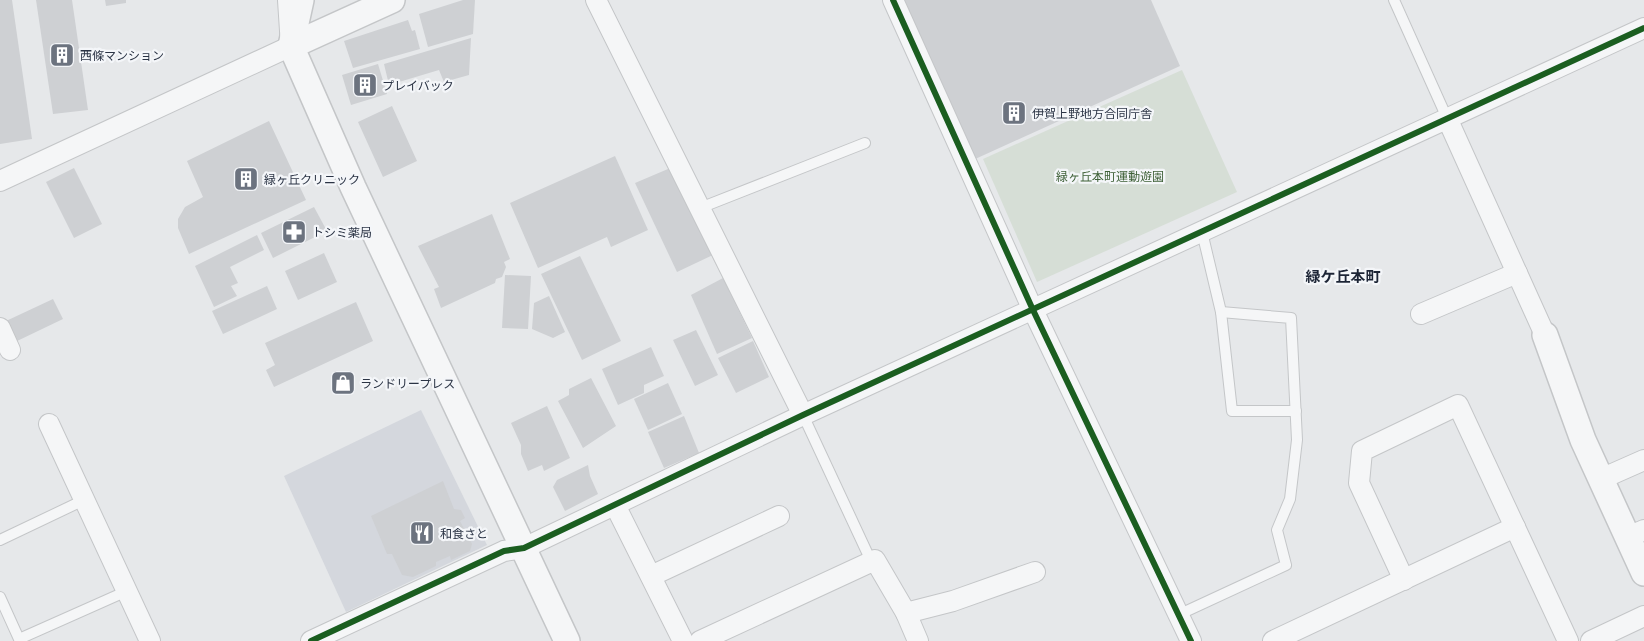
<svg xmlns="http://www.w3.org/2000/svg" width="1644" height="641" font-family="'IBM Plex Sans','Noto Sans JP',sans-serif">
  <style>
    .built { fill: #d4d7dd }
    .green { fill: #d6ded6 }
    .building { fill: #ced0d3 }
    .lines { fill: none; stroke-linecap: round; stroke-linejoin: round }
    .service-casing { stroke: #c4c6c8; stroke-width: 12 }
    .minor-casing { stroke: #c4c6c8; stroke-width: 22 }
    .tertiary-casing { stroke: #c4c6c8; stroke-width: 28 }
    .service { stroke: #f5f6f7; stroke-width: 10 }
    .minor { stroke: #f5f6f7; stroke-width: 20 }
    .tertiary { stroke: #f5f6f7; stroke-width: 25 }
    .cycleway-casing { stroke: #f4f6f9; stroke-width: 9 }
    .cycleway { stroke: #1b5e20; stroke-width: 6 }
    .labels { text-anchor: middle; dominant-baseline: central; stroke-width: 4.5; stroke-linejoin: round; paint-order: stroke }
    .poi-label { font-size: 12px; fill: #2b3445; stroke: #f4f6f9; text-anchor: start }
    .park-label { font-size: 12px; fill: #3f6138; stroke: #f4f6f9 }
    .quarter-label { font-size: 15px; font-weight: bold; fill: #1d2536; stroke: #f4f6f9 }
  </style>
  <rect width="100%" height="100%" fill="#e6e8ea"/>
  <polygon class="built" points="421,410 487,545 346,612 284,476"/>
  <polygon class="green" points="1182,70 1237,192 1037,282 983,159"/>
  <g class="building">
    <polygon points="0,0 12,0 32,139 0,144"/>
    <polygon points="36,0 72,0 88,110 53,114"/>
    <polygon points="105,0 126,0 126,3 106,6"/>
    <polygon points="463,0 475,0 473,34 428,47 419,14"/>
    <polygon points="899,0 1151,0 1180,66 973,160"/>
    <polygon points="408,20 412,31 415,30 420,49 353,68 344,41"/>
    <polygon points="471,38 469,75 444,82 439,70 389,85 384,64"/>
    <polygon points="378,64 387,94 351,105 342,75"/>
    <polygon points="392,106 417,161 383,177 358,122"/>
    <polygon points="269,121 306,200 189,254 178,228 178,219 185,207 203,197 187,161"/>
    <polygon points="615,156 648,230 611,247 607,237 538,268 510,203"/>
    <polygon points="675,166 715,254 677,272 635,183"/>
    <polygon points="74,168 102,224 74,238 46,182"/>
    <polygon points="314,207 327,231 273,258 261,233"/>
    <polygon points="492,214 510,259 504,262 506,267 502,277 496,279 495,283 441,308 434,289 439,287 418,246"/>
    <polygon points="257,235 264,250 230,267 238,283 231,286 237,296 214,307 195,266"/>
    <polygon points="324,253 337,282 298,300 285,271"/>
    <polygon points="580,256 621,341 582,360 541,274"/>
    <polygon points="505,275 531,276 528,329 502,328"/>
    <polygon points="723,278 752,338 717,354 691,295"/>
    <polygon points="267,286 277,309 223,334 212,311"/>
    <polygon points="549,296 565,332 553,338 532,329 534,303"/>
    <polygon points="53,299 63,319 15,342 6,321"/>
    <polygon points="356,302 373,341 274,387 266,370 275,365 265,343"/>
    <polygon points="696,330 718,375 695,386 673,340"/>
    <polygon points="753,341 769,377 736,393 718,358"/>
    <polygon points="651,347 664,376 644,385 644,393 618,405 602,369"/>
    <polygon points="591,378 616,426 583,448 558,401 569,395 569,389"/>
    <polygon points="668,383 682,414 648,430 634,399"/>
    <polygon points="547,406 570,458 544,471 542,465 528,471 521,454 521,445 511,423"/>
    <polygon points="684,416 699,453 664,468 648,432"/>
    <polygon points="588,465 590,476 598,494 565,511 553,487 557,480"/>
    <polygon points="443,481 454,509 461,510 465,518 460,521 472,544 470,551 451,560 450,556 436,562 436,566 413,577 402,575 392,554 387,554 371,516"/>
  </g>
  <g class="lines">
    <defs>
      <g id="service">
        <polyline points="1394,0 1447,118"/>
        <polyline points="700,208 865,143"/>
        <polyline points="1202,232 1221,312 1232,411 1296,411"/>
        <polyline points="803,415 871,561"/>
        <polyline points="0,540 84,500"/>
        <polyline points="0,597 19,639 127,591"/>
        <polyline points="1178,615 1286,565 1277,530 1290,499 1297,440 1291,318 1221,312"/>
      </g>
      <g id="minor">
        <polyline points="596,0 803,415"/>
        <polyline points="893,0 1033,310 1191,641"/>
        <polyline points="1447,118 1545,335"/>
        <polyline points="0,181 291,46 288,0"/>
        <polyline points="1421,314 1517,273"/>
        <polyline points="0,328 10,350"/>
        <polyline points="49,424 150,641"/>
        <polyline points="1601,479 1644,460"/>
        <polyline points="615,505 683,641"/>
        <polyline points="1628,537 1644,530"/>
        <polyline points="651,576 779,516"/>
        <polyline points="1404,580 1359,483 1362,451 1458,405 1568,641"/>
        <polyline points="906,613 953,601 1035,572"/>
        <polyline points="311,641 504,551 524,548 803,415 1644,28"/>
        <polyline points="700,641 875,560 906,613 918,641"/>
        <polyline points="1273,641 1515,527"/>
        <polyline points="1591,641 1644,616"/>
      </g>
      <g id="tertiary">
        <polyline points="301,0 291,46 353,187 567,641"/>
        <polyline points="291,46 392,0"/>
        <polyline points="1545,335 1583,440 1644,573"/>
      </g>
    </defs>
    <use href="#service" class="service-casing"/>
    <use href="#minor" class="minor-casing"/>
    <use href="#tertiary" class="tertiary-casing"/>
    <use href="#service" class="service"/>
    <use href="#minor" class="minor"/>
    <use href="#tertiary" class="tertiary"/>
    <defs>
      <g id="cycleway">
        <polyline points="893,0 1033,310 1191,641"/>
        <polyline points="311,641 504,551 524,548 803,415 1644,28"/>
      </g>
    </defs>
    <use href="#cycleway" class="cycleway-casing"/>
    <use href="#cycleway" class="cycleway"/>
  </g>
  <defs>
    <symbol id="building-square" viewBox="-11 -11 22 22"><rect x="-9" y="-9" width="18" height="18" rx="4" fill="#6c737f" stroke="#f4f6f9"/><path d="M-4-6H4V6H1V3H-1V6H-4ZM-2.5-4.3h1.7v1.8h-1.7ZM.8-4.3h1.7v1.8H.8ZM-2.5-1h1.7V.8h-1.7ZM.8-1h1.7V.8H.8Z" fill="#fff"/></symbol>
    <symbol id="pharmacy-square" viewBox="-11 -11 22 22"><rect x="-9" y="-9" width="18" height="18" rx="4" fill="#6c737f" stroke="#f4f6f9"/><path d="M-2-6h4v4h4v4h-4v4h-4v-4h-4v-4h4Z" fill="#fff"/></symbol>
    <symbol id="shop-square" viewBox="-11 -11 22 22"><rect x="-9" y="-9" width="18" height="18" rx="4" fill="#6c737f" stroke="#f4f6f9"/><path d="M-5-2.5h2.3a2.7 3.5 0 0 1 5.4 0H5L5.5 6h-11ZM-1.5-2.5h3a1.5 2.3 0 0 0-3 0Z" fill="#fff"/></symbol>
    <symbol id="restaurant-square" viewBox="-11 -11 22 22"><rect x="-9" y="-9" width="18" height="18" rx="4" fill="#6c737f" stroke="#f4f6f9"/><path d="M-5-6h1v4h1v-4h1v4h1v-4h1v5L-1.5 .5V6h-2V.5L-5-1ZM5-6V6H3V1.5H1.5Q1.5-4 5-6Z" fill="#fff"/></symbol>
  </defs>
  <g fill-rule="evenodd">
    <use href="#building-square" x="48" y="41" width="28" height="28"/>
    <use href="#building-square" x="351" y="71" width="28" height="28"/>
    <use href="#building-square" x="1000" y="99" width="28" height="28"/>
    <use href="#building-square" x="232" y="165" width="28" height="28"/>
    <use href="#pharmacy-square" x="280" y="218" width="28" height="28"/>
    <use href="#shop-square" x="329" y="369" width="28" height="28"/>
    <use href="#restaurant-square" x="408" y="519" width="28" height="28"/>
  </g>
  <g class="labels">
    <g class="poi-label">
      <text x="80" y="55">西條マンション</text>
      <text x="382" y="85">プレイバック</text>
      <text x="1032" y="113">伊賀上野地方合同庁舎</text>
      <text x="264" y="179">緑ヶ丘クリニック</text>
      <text x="312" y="232">トシミ薬局</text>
      <text x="360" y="383">ランドリープレス</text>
      <text x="440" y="533">和食さと</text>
    </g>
    <g class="park-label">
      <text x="1110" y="176">緑ヶ丘本町運動遊園</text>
    </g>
    <g class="quarter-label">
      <text x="1343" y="276">緑ケ丘本町</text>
    </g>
  </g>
</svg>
